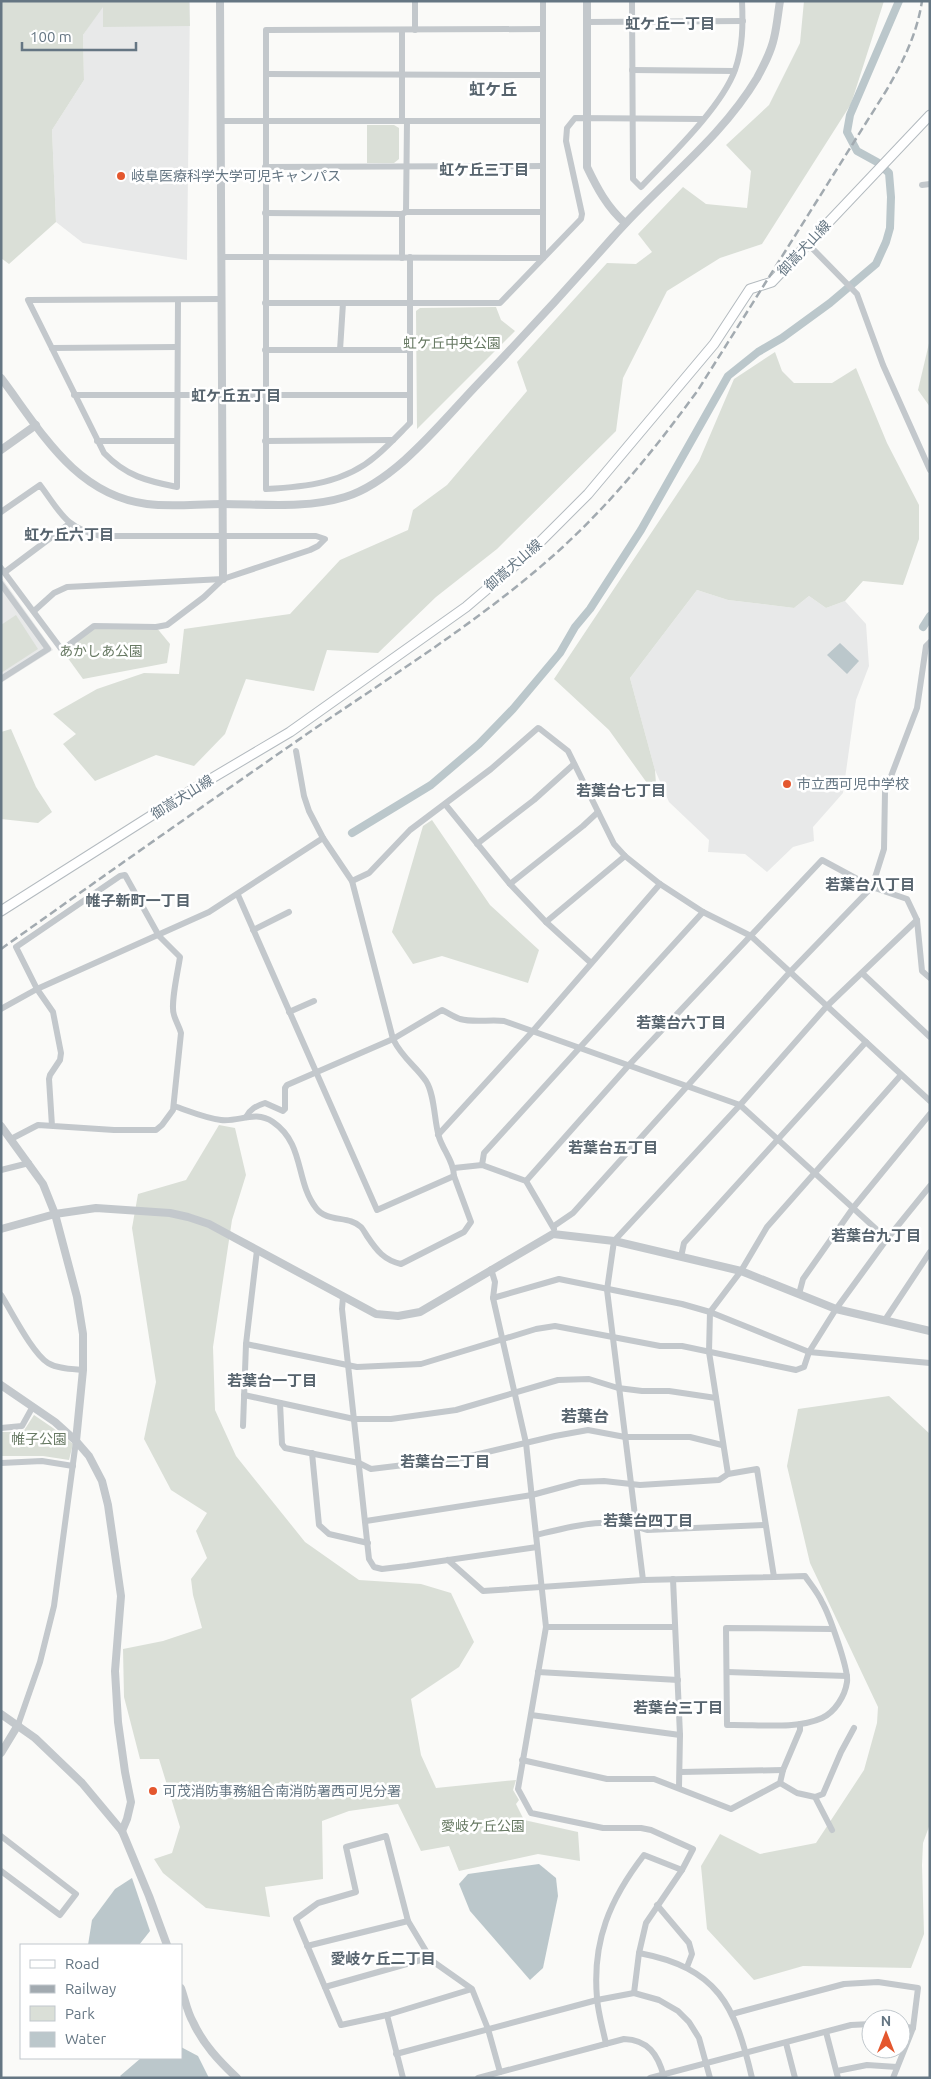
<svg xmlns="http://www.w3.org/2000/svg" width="931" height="2079" font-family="Ubuntu,'Noto Sans JP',sans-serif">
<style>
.built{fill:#e8e9e9}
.green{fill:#dadfd7}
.water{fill:#bbc7cb}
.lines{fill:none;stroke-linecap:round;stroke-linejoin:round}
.canal{stroke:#bbc7cb;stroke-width:8}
.secondary-casing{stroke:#b3babf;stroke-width:11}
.minor{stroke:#c3c8cc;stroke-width:6}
.tertiary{stroke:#c3c8cc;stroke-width:8}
.secondary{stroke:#fff;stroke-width:9}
.rail{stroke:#a2aab0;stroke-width:2.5;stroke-dasharray:8 4;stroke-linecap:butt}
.poi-dot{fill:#e4572e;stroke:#fff;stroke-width:2}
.labels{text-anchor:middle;stroke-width:5;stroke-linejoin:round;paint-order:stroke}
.poi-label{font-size:14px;fill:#657683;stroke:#fff;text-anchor:start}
.street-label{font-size:14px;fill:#657683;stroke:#fff}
.park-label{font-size:14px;fill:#687a64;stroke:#fff}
.neighbourhood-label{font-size:15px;font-weight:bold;fill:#57646e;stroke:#fff}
.quarter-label{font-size:16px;font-weight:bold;fill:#57646e;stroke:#fff}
</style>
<rect width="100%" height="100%" fill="#fafaf8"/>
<g class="built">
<path d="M103 1H190L187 260 83 243 56 222 52 130 84 80 83 35 102 7Z"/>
<path d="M1 577 53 650 1 683Z"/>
<path d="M697 590 728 600 794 608 809 596 826 608 845 601 866 624 869 666 856 700 843 793 813 827 814 841 793 847 767 872 745 854 708 852 709 840 669 802 655 770 630 678Z"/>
</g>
<g class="green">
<path d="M1 1H103V7L83 35 84 80 52 130 56 222 9 264 1 258Z"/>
<path d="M103 1H189L190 26 103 27Z"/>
<path d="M804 1H884L851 104 762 244 720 258 667 291 623 378 616 431 497 549 436 597 378 653 327 650 314 691 246 679 225 734 194 766 156 755 95 781 63 744 76 734 53 714 97 689 144 673 179 674 184 629 290 614 340 560 408 530 413 510 447 485 527 391 517 362 607 263 636 264 652 252 638 234 683 187 706 204 747 208 751 171 726 145 769 105 800 43Z"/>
<path d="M367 125H394L399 128V159L394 163H367Z"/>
<path d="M496 307 501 320 515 331 417 429 416 311 420 308Z"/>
<path d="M930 339V407L918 390Z"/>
<path d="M775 352 782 371 794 383H832L856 368 887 443 919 505V539L903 585 863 581 845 601 826 608 809 596 794 608 728 600 697 590 630 678 655 770 657 797 609 730 554 679 699 461 734 379Z"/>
<path d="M16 615 38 649 1 673V625Z"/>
<path d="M94 626 156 627 170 644 167 663 83 679 62 650Z"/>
<path d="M11 729 36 787 52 812 38 823 1 819V732Z"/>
<path d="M432 820 490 905 539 950 528 983 442 956 413 964 392 932 423 826Z"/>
<path d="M219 1125 235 1128 246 1175 232 1220 213 1347 215 1410 236 1456 305 1542 359 1580 421 1584 451 1593 474 1642 459 1667 411 1699 421 1755 436 1788 516 1780 513 1790 519 1800 516 1804 524 1820 578 1832 580 1861 538 1854 459 1871 449 1846 421 1851 398 1804 349 1811 322 1821 323 1879 265 1887 270 1917 206 1908 163 1873 154 1859 172 1853 180 1827 159 1759H140L124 1697 123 1649 163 1641 202 1628 193 1595 191 1579 207 1558 196 1531 207 1513 171 1490 144 1439 156 1382 132 1228 138 1194 186 1180Z"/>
<path d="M889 1396 930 1434V1824L923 1843 922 1865 924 1934 911 1968 803 1966 754 1980 707 1929 701 1866 720 1834 760 1854 816 1843 864 1770 877 1723 878 1707 810 1563 787 1466 798 1409Z"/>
<path d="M34 1415 53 1428 73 1444 69 1460 43 1456H1V1432H23Z"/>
</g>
<g class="water">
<path d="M840 643 859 661 847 674 827 655Z"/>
<path d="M539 1864 556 1878 558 1896 543 1968 530 1980 470 1911 459 1884 468 1874Z"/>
<path d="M132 1878 150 1931 139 1945H88L92 1920 115 1889Z"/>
<path d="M181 2047 198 2056 209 2078H122L120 2076 141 2058H181Z"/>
</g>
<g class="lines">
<g class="canal">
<path d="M923 627 930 616"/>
<path d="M352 833 431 785 479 744 513 709 560 653 575 627 590 609 641 530 728 376 758 352 782 338 830 303 876 264 886 242 890 228 891 197 889 173 877 162 857 151 847 132 850 115 899 1"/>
</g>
<g class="secondary-casing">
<path id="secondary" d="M1 911 187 793 290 732 466 607 527 555 588 494 714 344 750 289 772 282 930 115"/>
</g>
<g class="minor">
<path d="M415 1V30"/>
<path d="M543 1V258"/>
<path d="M632 1 633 179 641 187C670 156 721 108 735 70 743 47 743 25 742 1"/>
<path d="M587 22 743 21"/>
<path d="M402 30V121H407L406 212 402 214V258"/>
<path d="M632 70 734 71"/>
<path d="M266 74 542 75"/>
<path d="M221 121H402"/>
<path d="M407 121H542"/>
<path d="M265 167 543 166"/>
<path d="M922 185 930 184"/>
<path d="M406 212H543"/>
<path d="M265 213 402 214"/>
<path d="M808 244 857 294 883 365 930 470"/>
<path d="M222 257 543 258"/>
<path d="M410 257V423C399 434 388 446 376 456 345 483 305 487 266 489V30L543 29"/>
<path d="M178 300 177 487C147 481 126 476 104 453L28 300 222 299"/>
<path d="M265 303H500L581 219 582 214 566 141 567 128 575 118 702 119"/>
<path d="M52 348 177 347"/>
<path d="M265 350H409"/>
<path d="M340 350 343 303"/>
<path d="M74 395H409"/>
<path d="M97 441H177"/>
<path d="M265 441 393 440"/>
<path d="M1 512 40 485C61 513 65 528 101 536H316L325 539 318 546 310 550 223 579 67 587 54 593 34 611"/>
<path d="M1 568 62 650 94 626 156 627 167 625 204 597 223 579"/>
<path d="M5 572 69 524"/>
<path d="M1 584 48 649 1 679"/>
<path d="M445 804 510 884 546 922 591 963"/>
<path d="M477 844 534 800 574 764"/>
<path d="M352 881 369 873 410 830 491 769 538 728 540 729 568 751 614 844 625 856 660 884 703 912 751 936 930 1101"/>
<path d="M510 884 583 826 598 812"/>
<path d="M238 895 377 1210 454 1176"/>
<path d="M546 922 625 856"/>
<path d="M253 930 289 912"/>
<path d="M862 973 930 1037"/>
<path d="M1 1009 37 989 209 912 323 838"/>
<path d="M289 1012 314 1001"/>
<path d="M174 1106C189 1111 205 1118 221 1120 240 1122 255 1110 273 1122 305 1144 295 1181 316 1208 327 1223 349 1215 361 1227 363 1229 365 1233 367 1236 377 1251 384 1260 401 1264L464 1232 471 1222 454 1176C454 1162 443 1150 439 1137 434 1121 435 1095 426 1081 415 1065 403 1059 393 1039L352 881 323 838 309 811 304 796 296 751"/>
<path d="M246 1117C250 1109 256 1106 265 1103L283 1111 285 1109V1088L287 1085 393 1039 442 1010C448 1013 454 1017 460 1019 475 1023 490 1019 504 1021L740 1105 887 1239"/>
<path d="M438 1135 532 1032 660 884"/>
<path d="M11 1139 38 1125 114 1130H156L162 1125 173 1110 181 1033C179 1026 176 1022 174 1015 170 1005 178 971 180 957L159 936 125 875 120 876 16 947 37 989 53 1012 61 1053 60 1060 50 1075 49 1079 52 1126"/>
<path d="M482 1165 484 1153 703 912"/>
<path d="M454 1168 482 1165 526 1181 554 1229"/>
<path d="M1 1170 29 1163"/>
<path d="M526 1181 629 1065 822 860 872 887 907 899 917 920 922 971 930 978"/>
<path d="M554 1226 573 1213 790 972 872 887 884 849 885 792 917 708 926 646 930 642"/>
<path d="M681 1257 684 1243 866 1042"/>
<path d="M491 1269 495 1282 493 1298 526 1443 546 1627 518 1789 531 1813 603 1828H641L651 1830 693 1849 682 1870 646 1923 639 1953 634 1993"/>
<path d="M799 1294 803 1279 853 1208 930 1114"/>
<path d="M1 1295C12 1312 32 1353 48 1363 58 1369 72 1369 83 1370"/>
<path d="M343 1297 342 1309 369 1559 374 1567 382 1569 407 1566 537 1547"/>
<path d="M493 1298 559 1279 682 1304 710 1312 809 1352 930 1363"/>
<path d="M885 1320 930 1252"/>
<path d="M246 1344 357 1367 421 1364 536 1329 555 1326 660 1346H682L796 1370 804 1367 809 1352 836 1309 887 1239 930 1186"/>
<path d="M244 1395 354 1419H391L456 1410 558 1380 589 1379 618 1388 642 1391H669L716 1398"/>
<path d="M280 1403 282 1444 285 1448 359 1463 371 1469 462 1458 555 1436 588 1430 625 1437H690L722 1445"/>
<path d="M243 1426 246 1344 257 1250"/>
<path d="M1 1428 22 1426 32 1408"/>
<path d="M312 1453 319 1525 329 1534 368 1543"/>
<path d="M1 1463 42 1461 73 1466"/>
<path d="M728 1474 709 1352 710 1312 741 1271 767 1227 901 1075"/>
<path d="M366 1521 532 1495 580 1482 604 1481 640 1485 719 1480 728 1474 757 1469 774 1577 643 1580 483 1591 448 1560"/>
<path d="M536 1535C577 1525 606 1516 647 1530L765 1525"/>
<path d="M774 1577 805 1576C811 1585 818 1593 822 1602 829 1614 849 1670 847 1682 845 1696 835 1712 822 1718 796 1730 755 1724 727 1725L726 1628 832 1629"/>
<path d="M673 1579 680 1735 679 1787"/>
<path d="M643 1580 607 1290 614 1241 740 1105 827 1006 917 920"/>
<path d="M546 1627H675"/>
<path d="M538 1672 678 1680"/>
<path d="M727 1672 847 1676"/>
<path d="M531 1715 680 1735"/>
<path d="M18 1725 40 1662 54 1606 76 1441"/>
<path d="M522 1760 607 1779H654L731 1809 780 1783 783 1770 800 1730V1724"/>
<path d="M681 1772 783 1770"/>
<path d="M780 1783 797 1793 815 1797 832 1830"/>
<path d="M815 1797 823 1794 841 1752 854 1728"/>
<path d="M1 1836 76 1894 60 1915 1 1871"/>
<path d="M657 1905 689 1943 692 1954 687 1967"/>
<path d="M307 1946 408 1921"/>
<path d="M639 1953C718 1968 735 2005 752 2078"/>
<path d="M325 1987 428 1958"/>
<path d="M472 1989 387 2015 341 2025 296 1919 318 1903 356 1892 346 1847 386 1836 408 1921 426 1951 428 1958 472 1989 488 2029 500 2072"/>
<path d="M732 2014 844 1984 878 1982 918 1988 913 2028 893 2078"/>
<path d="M387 2015 403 2078"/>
<path d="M901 2026 913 2028"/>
<path d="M826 2032 838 2078"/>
<path d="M786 2043 795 2078"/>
<path d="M606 2044C603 2029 598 2013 597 1998 592 1941 610 1899 644 1855L682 1870"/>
<path d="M396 2054 597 2000 634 1993 659 2000 678 2011 689 2022 699 2038 710 2078"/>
<path d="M837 2071 867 2065 897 2067"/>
<path d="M478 2078 624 2039C648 2040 658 2054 664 2077"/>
<path d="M650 2078 851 2025 871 2024"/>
</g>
<g class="tertiary">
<path d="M220 1 223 579"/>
<path d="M587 1V167C597 188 607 207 625 223"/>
<path d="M1 378C41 431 75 495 147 504 171 507 197 504 222 504 262 504 306 509 345 497 394 482 440 424 475 387 522 338 568 288 613 237 660 183 720 140 757 78 764 65 771 52 774 38 777 26 778 13 780 1"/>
<path d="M1 450 36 425"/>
<path d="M1 1126 43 1184 55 1214 77 1297 83 1334V1370L76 1441"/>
<path d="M1 1229 55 1214 96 1208 170 1213 188 1217 209 1224 233 1237 376 1314 398 1316 420 1312 553 1234 614 1241 741 1271 836 1309 930 1331"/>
<path d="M1 1385 55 1422 76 1441 89 1456 102 1481 108 1505 121 1596 115 1671 118 1722 125 1772 131 1802 127 1819 122 1831"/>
<path d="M1 1714 35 1738 82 1783 122 1831 149 1896 167 1945"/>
<path d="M1 1753 18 1725"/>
<path d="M181 1988C185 1999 187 2012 193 2022 203 2044 219 2061 237 2078"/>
</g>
<use href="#secondary" class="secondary"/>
<path class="rail" d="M1 949C102 877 203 806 304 736 385 680 471 627 546 562 604 512 653 452 698 390L886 91C903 62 917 34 922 1"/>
</g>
<g class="poi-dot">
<circle cx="121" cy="176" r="5"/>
<circle cx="787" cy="784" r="5"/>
<circle cx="153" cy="1791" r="5"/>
</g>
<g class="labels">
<g class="poi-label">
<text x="131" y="181">岐阜医療科学大学可児キャンパス</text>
<text x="797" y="789">市立西可児中学校</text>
<text x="163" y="1796">可茂消防事務組合南消防署西可児分署</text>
</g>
<g class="street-label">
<text transform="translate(804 248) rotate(-47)" y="5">御嵩犬山線</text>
<text transform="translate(513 565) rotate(-41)" y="5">御嵩犬山線</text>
<text transform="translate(182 797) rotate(-32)" y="5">御嵩犬山線</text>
</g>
<g class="park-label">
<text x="452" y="348">虹ケ丘中央公園</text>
<text x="101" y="656">あかしあ公園</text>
<text x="39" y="1444">帷子公園</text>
<text x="483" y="1831">愛岐ケ丘公園</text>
</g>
<g class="neighbourhood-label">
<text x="670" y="29">虹ケ丘一丁目</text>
<text x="484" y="175">虹ケ丘三丁目</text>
<text x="236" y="401">虹ケ丘五丁目</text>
<text x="69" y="540">虹ケ丘六丁目</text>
<text x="621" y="796">若葉台七丁目</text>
<text x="870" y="890">若葉台八丁目</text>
<text x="138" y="906">帷子新町一丁目</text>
<text x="681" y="1028">若葉台六丁目</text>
<text x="613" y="1153">若葉台五丁目</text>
<text x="876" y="1241">若葉台九丁目</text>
<text x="272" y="1386">若葉台一丁目</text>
<text x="445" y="1467">若葉台二丁目</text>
<text x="648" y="1526">若葉台四丁目</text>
<text x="678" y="1713">若葉台三丁目</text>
<text x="383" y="1964">愛岐ケ丘二丁目</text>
</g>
<g class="quarter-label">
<text x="493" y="95">虹ケ丘</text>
<text x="585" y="1422">若葉台</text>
</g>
</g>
<rect width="931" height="2079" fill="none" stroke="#657683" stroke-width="5"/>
<rect x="20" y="1944" width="162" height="115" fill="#ffffff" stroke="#c1c8cd"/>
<rect x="30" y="1960" width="25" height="8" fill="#ffffff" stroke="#c1c8cd"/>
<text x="65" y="1969" font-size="15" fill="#657683">Road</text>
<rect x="30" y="1985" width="25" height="8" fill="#a2aab0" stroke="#c1c8cd"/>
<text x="65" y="1994" font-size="15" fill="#657683">Railway</text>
<rect x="30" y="2006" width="25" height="15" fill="#dadfd7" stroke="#c1c8cd"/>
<text x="65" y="2019" font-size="15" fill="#657683">Park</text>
<rect x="30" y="2032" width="25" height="15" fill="#bbc7cb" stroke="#c1c8cd"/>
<text x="65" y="2044" font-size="15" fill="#657683">Water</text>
<g transform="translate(886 2034)"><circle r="24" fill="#ffffff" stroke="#c1c8cd"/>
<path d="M0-4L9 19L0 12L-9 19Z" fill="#e4572e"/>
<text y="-8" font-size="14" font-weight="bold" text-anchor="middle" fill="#657683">N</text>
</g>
<path d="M22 42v8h114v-8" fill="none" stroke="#657683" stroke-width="2.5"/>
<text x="30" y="42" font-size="15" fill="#657683" stroke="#ffffff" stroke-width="4" paint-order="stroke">100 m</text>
</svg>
